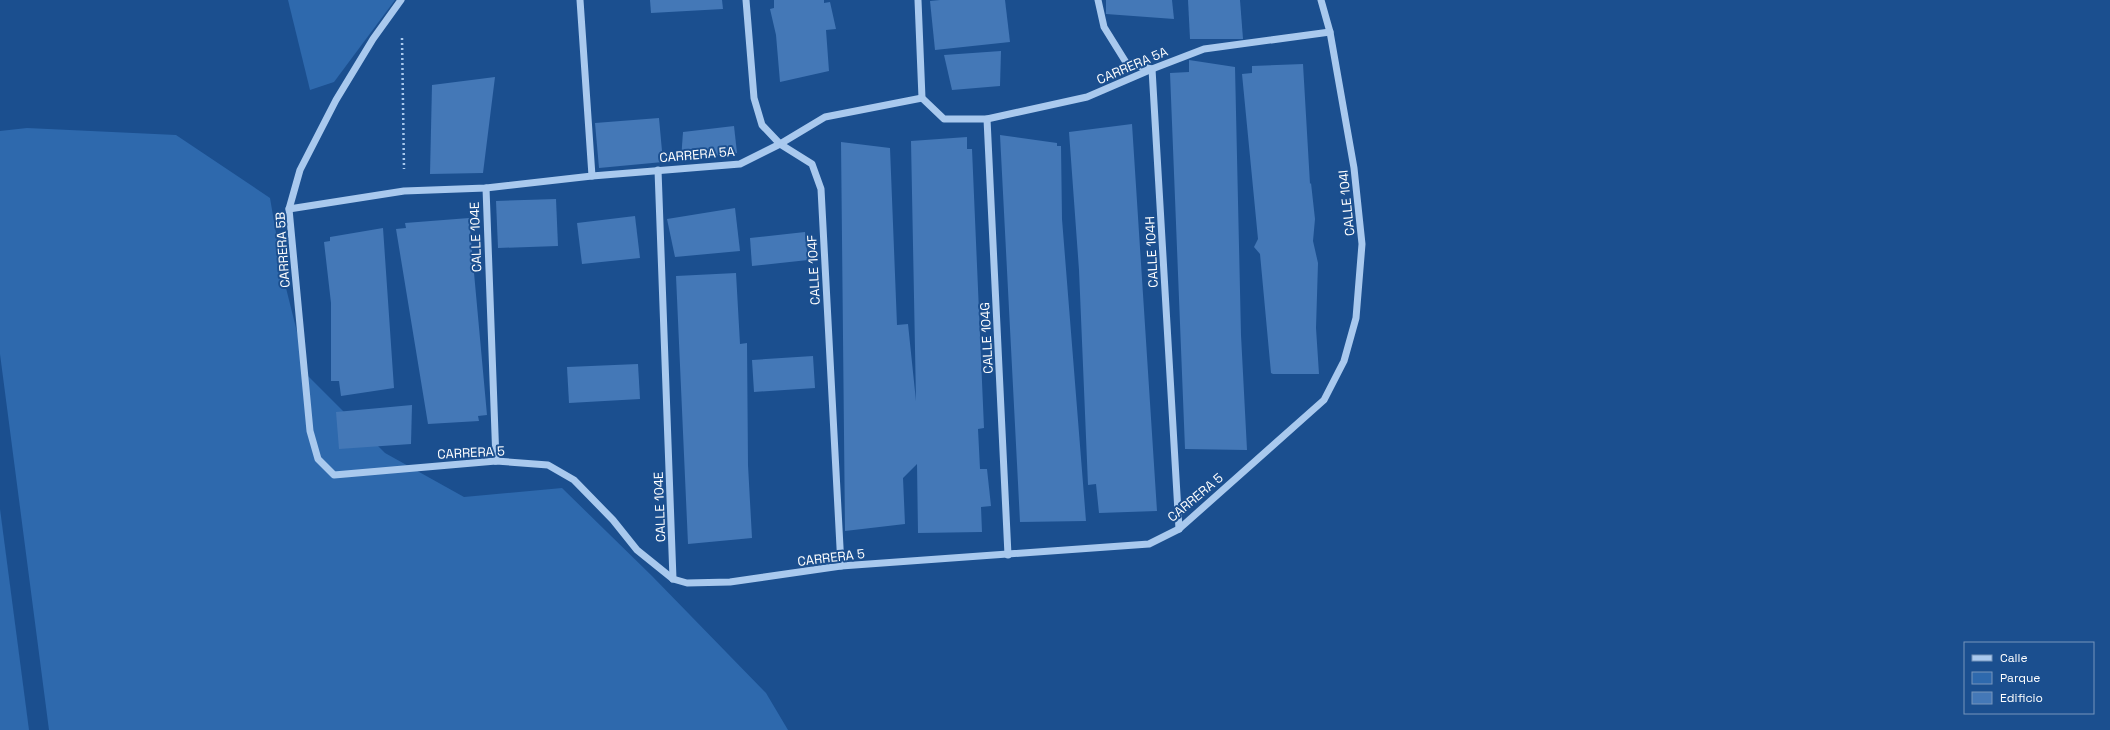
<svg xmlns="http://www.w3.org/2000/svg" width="2110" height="730" font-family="'Space Grotesk',sans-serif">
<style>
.green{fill:#2e69ad}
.building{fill:#4478b7}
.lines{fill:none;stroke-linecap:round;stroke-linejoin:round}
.path{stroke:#a9c9ee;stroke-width:2.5;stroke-dasharray:2 3;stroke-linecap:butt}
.minor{stroke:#a9c9ee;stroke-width:7}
.labels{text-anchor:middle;stroke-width:4;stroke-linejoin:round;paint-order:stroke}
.street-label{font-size:13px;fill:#fff;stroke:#1b4f8f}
</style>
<rect width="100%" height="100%" fill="#1b4f8f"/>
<g class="green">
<path d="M288 0H395L334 82 310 90Z"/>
<path d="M27 128 176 135 270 198 284 280 308 376 385 453 464 497 562 488 652 576 766 693 788 730H49L0 354V131Z"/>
<path d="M0 509 29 730H0Z"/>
</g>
<g class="building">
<path d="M650 0H722L723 9 651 13Z"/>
<path d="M774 0H824V3L830 2 836 29 826 30 829 71 780 82 776 35 770 9 774 8Z"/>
<path d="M940 0H1005L1010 42 935 50 930 1Z"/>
<path d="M1106 0H1172L1174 19 1106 14Z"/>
<path d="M1188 0H1240L1243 39H1190Z"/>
<path d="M1001 51 1000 86 952 90 944 55Z"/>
<path d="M1189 60 1235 67 1241 335 1247 450 1185 449 1170 73 1189 72Z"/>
<path d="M1303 64 1310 184 1311 183 1315 219 1313 241 1318 263 1316 328 1319 374H1273L1271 373 1260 254 1254 247 1258 239 1242 74 1252 73V66Z"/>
<path d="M495 77 483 173 430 174 432 85Z"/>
<path d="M659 118 663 162 599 168 595 123Z"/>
<path d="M1132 124 1157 511 1099 513 1096 484 1088 485 1079 270 1069 132Z"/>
<path d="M734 126 737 153 681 160 683 132Z"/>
<path d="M1000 135 1057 143V146H1061L1062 219 1086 521 1020 522Z"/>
<path d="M967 137V149H972L984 428 978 429 980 469H987L991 506 981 507 982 532 918 533 917 464 903 478 905 524 845 531 841 142 890 148 897 325 908 324 916 401 911 141Z"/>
<path d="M556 199 558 246 498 248 496 201Z"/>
<path d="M735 208 740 251 675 257 667 219Z"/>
<path d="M635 216 640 258 582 264 577 223Z"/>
<path d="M469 218 487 415 478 416 479 421 428 424 396 229 406 228 405 223Z"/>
<path d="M383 228 394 388 341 396 339 381H331V303L324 242 330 241V237Z"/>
<path d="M805 232 808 260 752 266 750 238Z"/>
<path d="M736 273 740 344 747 343 748 465 752 538 688 544 676 276Z"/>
<path d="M813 356 815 388 754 392 752 360Z"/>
<path d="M638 364 640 399 569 403 567 367Z"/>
<path d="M412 405 411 444 339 449 336 412Z"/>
</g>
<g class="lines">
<path class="path" d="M402 38 404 169"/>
<g class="minor">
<path d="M401 0 373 39 336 100 300 170 289 209 310 431 318 459 334 475 496 461 548 465 574 480 613 520 637 550 673 579 687 583 730 582 841 566 1149 544 1179 529 1324 400 1344 361 1356 318 1362 244 1354 168 1330 32 1321 0"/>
<path d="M580 0 592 176"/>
<path d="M746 0 754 98 762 125 780 144 812 164 821 189 841 566"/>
<path d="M918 0 922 98 944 119H987L1087 97 1152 69 1204 49 1330 32"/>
<path d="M1098 0 1104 27 1127 64 1152 69 1179 529"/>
<path d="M987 119 1008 555"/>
<path d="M658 170 673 579"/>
<path d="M486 188 496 461"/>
<path d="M289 209 404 191 486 188 592 176 740 164 780 144 825 117 922 98"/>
</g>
</g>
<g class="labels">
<g class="street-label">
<text transform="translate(1132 65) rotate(-23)" y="5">CARRERA 5A</text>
<text transform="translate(697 154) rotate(-5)" y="5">CARRERA 5A</text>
<text transform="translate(1346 203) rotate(-96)" y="5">CALLE 104I</text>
<text transform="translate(475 237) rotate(-92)" y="5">CALLE 104E</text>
<text transform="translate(282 250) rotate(-94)" y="5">CARRERA 5B</text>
<text transform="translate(1151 252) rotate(-93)" y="5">CALLE 104H</text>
<text transform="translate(813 270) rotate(-93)" y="5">CALLE 104F</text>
<text transform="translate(986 338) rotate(-93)" y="5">CALLE 104G</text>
<text transform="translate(471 452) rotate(-3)" y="5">CARRERA 5</text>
<text transform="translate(1195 497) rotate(-40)" y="5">CARRERA 5</text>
<text transform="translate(659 507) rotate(-92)" y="5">CALLE 104E</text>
<text transform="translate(831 557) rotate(-7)" y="5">CARRERA 5</text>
</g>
</g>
<rect x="1964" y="642" width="130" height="72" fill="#1b4f8f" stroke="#7695bc"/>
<rect x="1972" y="655" width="20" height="6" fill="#a9c9ee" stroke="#7695bc"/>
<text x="2000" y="662" font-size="12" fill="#ffffff">Calle</text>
<rect x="1972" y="672" width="20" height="12" fill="#2e69ad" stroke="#7695bc"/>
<text x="2000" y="682" font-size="12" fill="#ffffff">Parque</text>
<rect x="1972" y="692" width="20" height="12" fill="#4478b7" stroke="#7695bc"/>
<text x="2000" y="702" font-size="12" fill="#ffffff">Edificio</text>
</svg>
